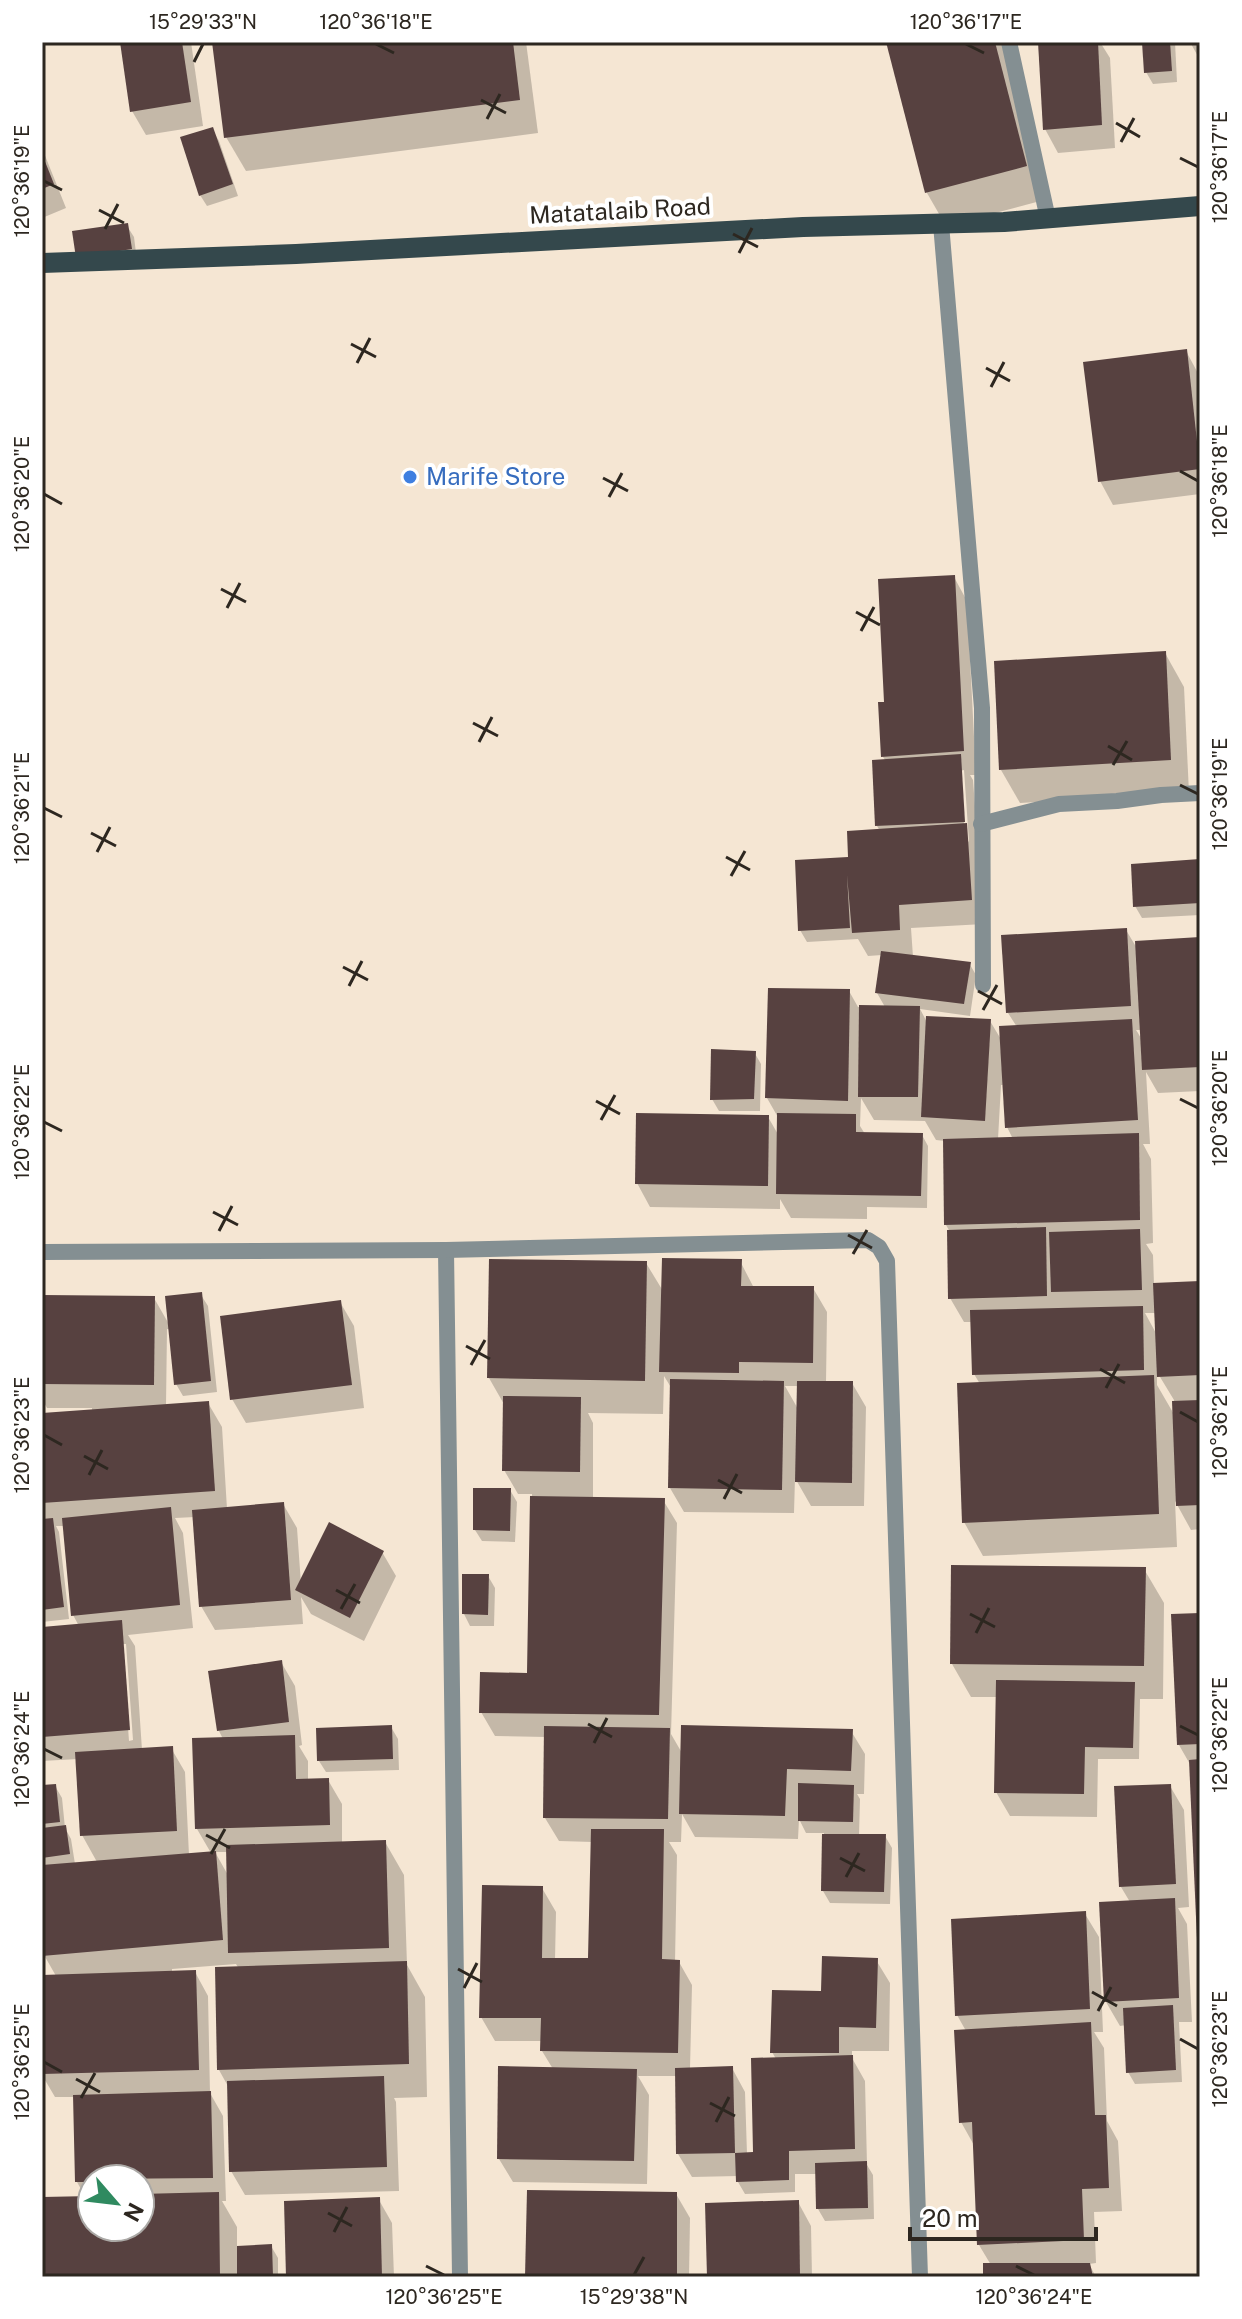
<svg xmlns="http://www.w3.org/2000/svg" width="1242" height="2319" font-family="'Public Sans',sans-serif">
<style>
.shadow{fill:#0003;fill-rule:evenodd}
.building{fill:#574140}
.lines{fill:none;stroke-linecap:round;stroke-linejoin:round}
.street{stroke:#848f92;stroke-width:16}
.primary{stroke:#34484c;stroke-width:20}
.ticks{fill:none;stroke:#2d2720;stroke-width:3}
.shop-dot{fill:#3f7fe0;stroke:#fff;stroke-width:3}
.labels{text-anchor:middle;stroke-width:8;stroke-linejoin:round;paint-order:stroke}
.street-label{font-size:24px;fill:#2d2720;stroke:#fff}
.shop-label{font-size:24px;fill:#366cbe;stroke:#fff;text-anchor:start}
.neatline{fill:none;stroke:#2d2720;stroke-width:3}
.ticks-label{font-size:20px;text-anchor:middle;fill:#2d2720}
</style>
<rect width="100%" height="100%" fill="#f5e6d3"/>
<g class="shadow">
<path d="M122 42H191L203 126 146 135 132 111Z"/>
<path d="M214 42H526L538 133 246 171 226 137Z"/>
<path d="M888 42H1004L1044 200 946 226 927 193Z"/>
<path d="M1040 42H1100L1110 58 1115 148 1058 153 1045 129Z"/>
<path d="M1144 42H1175L1177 82 1153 84 1146 72Z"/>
<path d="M1190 42H1200V60Z"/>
<path d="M212 129 219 141 238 196 207 206 200 195Z"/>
<path d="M42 148 66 208 42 218Z"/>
<path d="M127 226 134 237 137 261 85 269Z"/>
<path d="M1186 351 1200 377V494L1113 505 1100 481Z"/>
<path d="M954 577 967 601 976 775H970L973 780 984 924 911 928 913 957 969 963 976 975 970 1016 920 1009 928 1024 990 1021 1002 1041 1017 1027 1008 1013 1126 930 1138 950 1200 939V1091L1158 1093 1146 1072 1150 1144H1143L1151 1159 1153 1243 1146 1244 1153 1255 1154 1285 1200 1283V1529L1191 1530 1175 1501 1177 1547 983 1556 964 1522 980 1384 974 1374 973 1322H964L950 1298V1232L946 1225 945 1141 936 1140 925 1121 874 1120 861 1098 860 1126 865 1134 922 1135 928 1146 927 1208 867 1207V1219L791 1218 780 1199V1209L650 1207 637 1183 768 1117 779 1136V1119L767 1098 849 991 858 1007H885L877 993 882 955 868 956 858 939 807 942 800 930 846 859 880 831 877 826 886 761 883 757 886 704ZM964 770 969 842 965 838 960 771ZM1136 1030H1142L1143 1042 1138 1033ZM1001 1085H1004L1007 1127 1013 1139H998ZM1145 1313H1157V1335ZM1157 1372 1174 1400 1175 1416 1157 1385Z"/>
<path d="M1165 653 1184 687 1189 793 1020 803 1001 770Z"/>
<path d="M1200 861V915L1142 918 1135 906Z"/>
<path d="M754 1052 761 1064 760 1111H719L712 1099Z"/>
<path d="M740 1261 754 1288H813L827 1312 826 1383H852L866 1407 864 1506H811L795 1478 794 1513 684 1512 670 1488 672 1389 664 1376 663 1414 588 1413 593 1423V1499L663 1500 677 1523 671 1734 682 1753 851 1731 865 1754 864 1794H857L860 1799 859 1836H885L892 1848 890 1904 830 1903 823 1891 824 1833H806L799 1819 798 1839 695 1837 682 1814 681 1842H669L677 1855 675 1962H679L692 1985 690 2069 732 2068 745 2092 747 2154H755L776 2059 772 2052 823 1993 876 1960 890 1983 889 2051H852V2058L865 2081 867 2165 873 2175 874 2219 825 2221 818 2209 817 2174H795V2192L745 2194 738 2182V2176L692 2177 678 2154 677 2076H638L649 2095 647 2184 513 2182 499 2159 553 2069 542 2051V2041H495L481 2017 542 1888 556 1912 555 1960H590L593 1842 559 1841 545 1818 546 1737 495 1736 481 1712 529 1675 532 1494H518L504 1470 505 1406 489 1378 646 1263 663 1291ZM785 1386H799L798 1409Z"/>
<path d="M201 1295 208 1306 217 1392 183 1396 176 1384 170 1329H167L166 1406 208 1403 222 1427 227 1509 283 1504 297 1528 301 1584 382 1552 396 1576 364 1641 311 1614 301 1597 303 1624 215 1630 201 1606 195 1517 175 1518 183 1533 193 1628 128 1635 135 1646 142 1750 171 1748 185 1772 189 1855 211 1853 197 1829 223 1739 219 1731 281 1662 295 1686 302 1745 299 1746 308 1761V1781L328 1780 342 1804V1843L385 1842 404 1875 407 1965 425 1997 427 2097 394 2098 396 2102 399 2191 245 2195 231 2171 229 2088 219 2070 239 1969 236 1964 172 1969V1973L195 1972 208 1996 210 2093 223 2116 226 2201H222L237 2227V2248L271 2246 278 2258V2277H42V2199L86 2198 77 2182 75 2097H55L42 2075V1977L56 1976 44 1955 42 1787 55 1786 62 1798 65 1828 71 1839 75 1864 97 1862 82 1835 78 1759 42 1761V1629L79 1626 73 1615 65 1526H56L59 1532 69 1619 42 1622V1415L92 1411V1408H47L42 1399V1297L154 1298 170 1326ZM122 1644H126L133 1740 129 1741ZM215 1852H228L229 1877ZM92 2179H140V2227H92Z"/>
<path d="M340 1302 354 1326 364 1408 246 1423 232 1399Z"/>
<path d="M510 1490 517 1502 515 1542 482 1541 475 1530Z"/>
<path d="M1144 1569 1164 1603 1163 1699H1140L1139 1759H1098L1097 1817 1010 1816 996 1792 998 1697H971L952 1664Z"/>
<path d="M488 1576 495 1588 494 1626H470L464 1614Z"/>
<path d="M1200 1615V1942L1191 1766 1179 1745Z"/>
<path d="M391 1727 398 1739 399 1770 326 1772 319 1761Z"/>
<path d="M1170 1786 1184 1810 1189 1907 1178 1908 1187 1924 1192 2022H1179L1182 2082 1135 2084 1128 2072 1126 2025 1120 2026 1106 2002 1130 1902 1121 1887Z"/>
<path d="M1085 1914 1099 1937 1103 2032H1094L1104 2048 1107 2121 1118 2141 1122 2211 1094 2212 1096 2263 1089 2264 1096 2277H985L991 2265 979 2245 975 2147 961 2122 966 2031 957 2015Z"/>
<path d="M676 2194 690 2218 689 2277H527Z"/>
<path d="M379 2200 392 2223 394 2277H288Z"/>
<path d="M798 2202 811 2226 812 2277H709L707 2205Z"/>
</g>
<g class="building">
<path d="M120 42H182L191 102 130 112Z"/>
<path d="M212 42H513L520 100 224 138Z"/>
<path d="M886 42H995L1027 166 925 193Z"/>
<path d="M1038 42H1098L1102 125 1043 130Z"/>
<path d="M1142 42H1170L1172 71 1144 73Z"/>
<path d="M213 127 233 184 199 196 180 137Z"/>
<path d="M42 154 54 184 42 189Z"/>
<path d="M128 223 132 249 76 258 72 231Z"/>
<path d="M1187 349 1200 469 1098 482 1083 362Z"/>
<path d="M955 575 964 751 881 757 878 702H884L878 579Z"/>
<path d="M1166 651 1171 760 999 770 994 661Z"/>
<path d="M961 754 965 822 875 826 872 760Z"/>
<path d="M967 823 972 900 899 905 900 930 852 933 847 875 850 928 798 931 795 860 848 857 847 831Z"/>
<path d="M1200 859V903L1133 907 1131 864Z"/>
<path d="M1127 928 1131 1006 1006 1013 1001 935Z"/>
<path d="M1200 937V1067L1142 1070 1135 941Z"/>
<path d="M881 951 971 962 964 1004 875 993Z"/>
<path d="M768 988 850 989 848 1101 765 1098Z"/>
<path d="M859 1005 920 1006 918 1097H858Z"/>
<path d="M926 1016 991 1019 985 1121 921 1117Z"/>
<path d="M1132 1019 1138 1120 1005 1128 999 1026Z"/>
<path d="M711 1049 756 1051 754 1099 710 1100Z"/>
<path d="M636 1113 769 1115 768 1186 635 1184Z"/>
<path d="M777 1113 856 1114V1132L923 1133 921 1196 776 1194Z"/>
<path d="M1139 1133 1140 1220 944 1225 943 1139Z"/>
<path d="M1046 1227 1047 1296 948 1299 947 1230Z"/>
<path d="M1140 1229 1142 1290 1051 1292 1049 1232Z"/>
<path d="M662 1258 742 1259 741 1286H814L813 1363 739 1362V1373L659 1372Z"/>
<path d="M489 1259 647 1261 645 1381 487 1378Z"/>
<path d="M1200 1281V1375L1157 1377 1153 1283Z"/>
<path d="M202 1292 211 1381 174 1385 165 1296Z"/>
<path d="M42 1295 155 1296 154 1385 42 1384Z"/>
<path d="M341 1300 352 1385 230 1400 220 1316Z"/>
<path d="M1143 1306 1144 1370 972 1375 970 1310Z"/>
<path d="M1154 1375 1159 1514 962 1523 957 1383Z"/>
<path d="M670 1379 784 1381 782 1490 668 1488Z"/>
<path d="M797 1381H853L852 1483 795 1482Z"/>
<path d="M503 1396 581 1397 580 1472 502 1471Z"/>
<path d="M1200 1400V1505L1176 1506 1172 1401Z"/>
<path d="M209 1401 215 1491 42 1503V1413Z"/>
<path d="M473 1488H511L510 1531 473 1530Z"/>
<path d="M530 1496 665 1498 659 1715 479 1713 480 1672 527 1673Z"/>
<path d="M284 1502 291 1600 199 1607 192 1510Z"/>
<path d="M171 1507 180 1605 71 1616 62 1518Z"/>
<path d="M53 1518 64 1607 42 1610V1519Z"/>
<path d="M329 1522 384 1551 350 1618 295 1590Z"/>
<path d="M951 1565 1146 1567 1144 1666 950 1664Z"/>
<path d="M462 1574H489L488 1615 462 1614Z"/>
<path d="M1200 1613V1744L1177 1745 1171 1614Z"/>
<path d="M122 1620 130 1730 42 1737V1627Z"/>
<path d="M282 1660 289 1722 217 1731 208 1671Z"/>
<path d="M996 1680 1135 1682 1133 1748 1085 1747 1084 1794 994 1793Z"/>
<path d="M392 1725 393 1759 317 1761 316 1728Z"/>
<path d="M681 1725 853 1729 851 1771 787 1769 785 1816 679 1814Z"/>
<path d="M544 1726 670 1728 668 1819 543 1818Z"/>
<path d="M295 1735 296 1779 329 1778 330 1825 195 1829 192 1738Z"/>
<path d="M173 1746 177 1831 80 1836 75 1752Z"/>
<path d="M1200 1759V1940H1197L1189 1760Z"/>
<path d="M798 1783 854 1785 853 1822 798 1821Z"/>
<path d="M56 1784 60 1822 42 1824V1785Z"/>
<path d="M1171 1784 1176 1884 1119 1887 1114 1786Z"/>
<path d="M66 1825 70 1854 42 1858V1828Z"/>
<path d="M591 1829H664L662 1959 680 1960 678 2053 540 2051 541 2018H479L482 1885 543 1886 542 1958H588Z"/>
<path d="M822 1834H886L884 1892 821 1891Z"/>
<path d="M386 1840 389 1948 228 1953 226 1845Z"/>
<path d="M216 1851 223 1940 42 1956V1865Z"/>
<path d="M1175 1898 1179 1998 1104 2002 1099 1902Z"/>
<path d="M1086 1911 1090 2009 955 2016 951 1919Z"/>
<path d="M822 1956 878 1958 876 2028 839 2027V2053H770L772 1990 821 1991Z"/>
<path d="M407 1961 409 2064 217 2070 215 1967Z"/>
<path d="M196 1970 199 2070 42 2074V1975Z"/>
<path d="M1173 2005 1176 2070 1126 2073 1123 2008Z"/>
<path d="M1091 2022 1095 2115H1106L1109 2188 1082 2189 1084 2240 977 2245 972 2122 959 2123 954 2030Z"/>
<path d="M853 2055 855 2149 789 2151V2180L736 2182 735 2153 753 2152 751 2058Z"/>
<path d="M498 2066 637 2069 634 2161 497 2159Z"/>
<path d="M733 2066 735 2153 676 2154 675 2068Z"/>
<path d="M384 2076 387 2167 229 2172 227 2081Z"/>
<path d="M211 2091 213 2178 92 2179V2182H75L73 2095Z"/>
<path d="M867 2161 868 2208 816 2209 815 2163Z"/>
<path d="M527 2190 677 2192V2277H525Z"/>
<path d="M219 2192 220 2277H42V2197L92 2196V2227H140V2194Z"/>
<path d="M380 2197 382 2277H286L284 2201Z"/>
<path d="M799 2200 800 2276 707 2277 705 2203Z"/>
<path d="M272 2244 273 2277H237V2246Z"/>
<path d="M983 2263H1090L1093 2277H983Z"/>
</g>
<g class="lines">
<g class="street">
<path d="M1009 42 1048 219"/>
<path d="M941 224 982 708 983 985"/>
<path d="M981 824 1059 804 1117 801 1161 795 1200 793"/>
<path d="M446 1250 460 2277"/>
<path d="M42 1252 446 1250 868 1240 879 1247 887 1261 920 2277"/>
</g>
<path class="primary" d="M42 263 296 254 803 227 1004 222 1200 206"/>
</g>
<path class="ticks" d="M376 44 394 53M966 44 984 53M194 62 203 44M481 100 506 113M487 119 500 94M1116 123 1140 137M1121 142 1134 118M1180 158 1198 167M44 181 62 190M99 210 124 223M105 229 118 204M733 234 758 247M739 253 752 228M351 344 376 357M357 363 370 338M986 368 1010 381M991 387 1004 362M1180 471 1198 481M603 478 628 491M44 494 62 504M609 497 622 473M221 589 246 602M227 608 240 583M856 612 880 625M861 631 874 607M473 723 498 736M479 742 492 717M1108 746 1132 760M1113 765 1127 741M1180 785 1198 794M44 808 62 817M91 833 116 846M97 852 110 827M726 857 750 870M731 876 745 851M343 967 368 980M349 986 362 961M978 991 1002 1004M983 1010 997 985M1180 1099 1198 1108M596 1101 620 1114M601 1120 615 1095M44 1122 62 1131M213 1212 238 1225M219 1231 232 1206M848 1235 872 1248M853 1254 867 1230M466 1346 490 1359M471 1365 485 1340M1100 1369 1125 1383M1106 1388 1119 1364M1180 1412 1198 1422M44 1435 62 1445M84 1456 108 1469M89 1475 102 1450M718 1480 742 1493M724 1499 737 1474M336 1590 360 1603M341 1609 355 1584M970 1614 995 1627M976 1633 989 1608M588 1724 612 1737M1180 1726 1198 1735M594 1743 607 1718M44 1749 62 1758M206 1835 230 1848M211 1854 225 1829M840 1858 865 1871M846 1877 859 1853M458 1969 482 1982M464 1988 477 1963M1092 1992 1117 2006M1098 2011 1111 1987M1180 2039 1198 2049M44 2062 62 2072M76 2079 100 2092M81 2098 95 2073M710 2103 735 2116M716 2122 729 2097M328 2213 352 2226M334 2232 347 2207M426 2266 444 2275M1016 2266 1034 2275M634 2275 644 2257"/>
<circle class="shop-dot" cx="410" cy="477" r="8"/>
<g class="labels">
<g class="street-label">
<text transform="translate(620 211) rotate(-3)" y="8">Matatalaib Road</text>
</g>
<g class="shop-label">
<text x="426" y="485">Marife Store</text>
</g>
</g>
<rect width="1242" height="2319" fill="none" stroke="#ffffff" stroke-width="88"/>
<g transform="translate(116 2203) rotate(118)"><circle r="38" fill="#ffffff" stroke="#aba9a6" stroke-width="2"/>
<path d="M0-6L14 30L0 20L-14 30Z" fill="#2f8a60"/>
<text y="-12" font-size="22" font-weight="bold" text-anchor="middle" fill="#2d2720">N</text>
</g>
<path d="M910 2227v12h186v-12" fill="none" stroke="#2d2720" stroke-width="4"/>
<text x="922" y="2227" font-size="24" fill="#2d2720" stroke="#ffffff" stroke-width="6" paint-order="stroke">20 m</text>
<rect x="44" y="44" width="1154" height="2231" class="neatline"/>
<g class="ticks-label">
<text x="203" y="29">15°29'33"N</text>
<text x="376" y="29">120°36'18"E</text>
<text x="966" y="29">120°36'17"E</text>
<text transform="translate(1220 167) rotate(-90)" y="7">120°36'17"E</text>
<text transform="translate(22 181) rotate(-90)" y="7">120°36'19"E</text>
<text transform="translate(1220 481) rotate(-90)" y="7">120°36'18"E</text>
<text transform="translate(22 494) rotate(-90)" y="7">120°36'20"E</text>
<text transform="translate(1220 794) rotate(-90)" y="7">120°36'19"E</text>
<text transform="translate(22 808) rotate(-90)" y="7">120°36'21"E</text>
<text transform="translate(1220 1108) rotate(-90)" y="7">120°36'20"E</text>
<text transform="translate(22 1122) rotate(-90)" y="7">120°36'22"E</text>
<text transform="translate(1220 1422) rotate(-90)" y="7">120°36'21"E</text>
<text transform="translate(22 1435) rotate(-90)" y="7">120°36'23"E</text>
<text transform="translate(1220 1735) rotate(-90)" y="7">120°36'22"E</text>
<text transform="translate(22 1749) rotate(-90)" y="7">120°36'24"E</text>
<text transform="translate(1220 2049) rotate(-90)" y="7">120°36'23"E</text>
<text transform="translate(22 2062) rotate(-90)" y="7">120°36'25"E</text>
<text x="444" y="2304">120°36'25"E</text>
<text x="634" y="2304">15°29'38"N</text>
<text x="1034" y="2304">120°36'24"E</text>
</g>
</svg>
